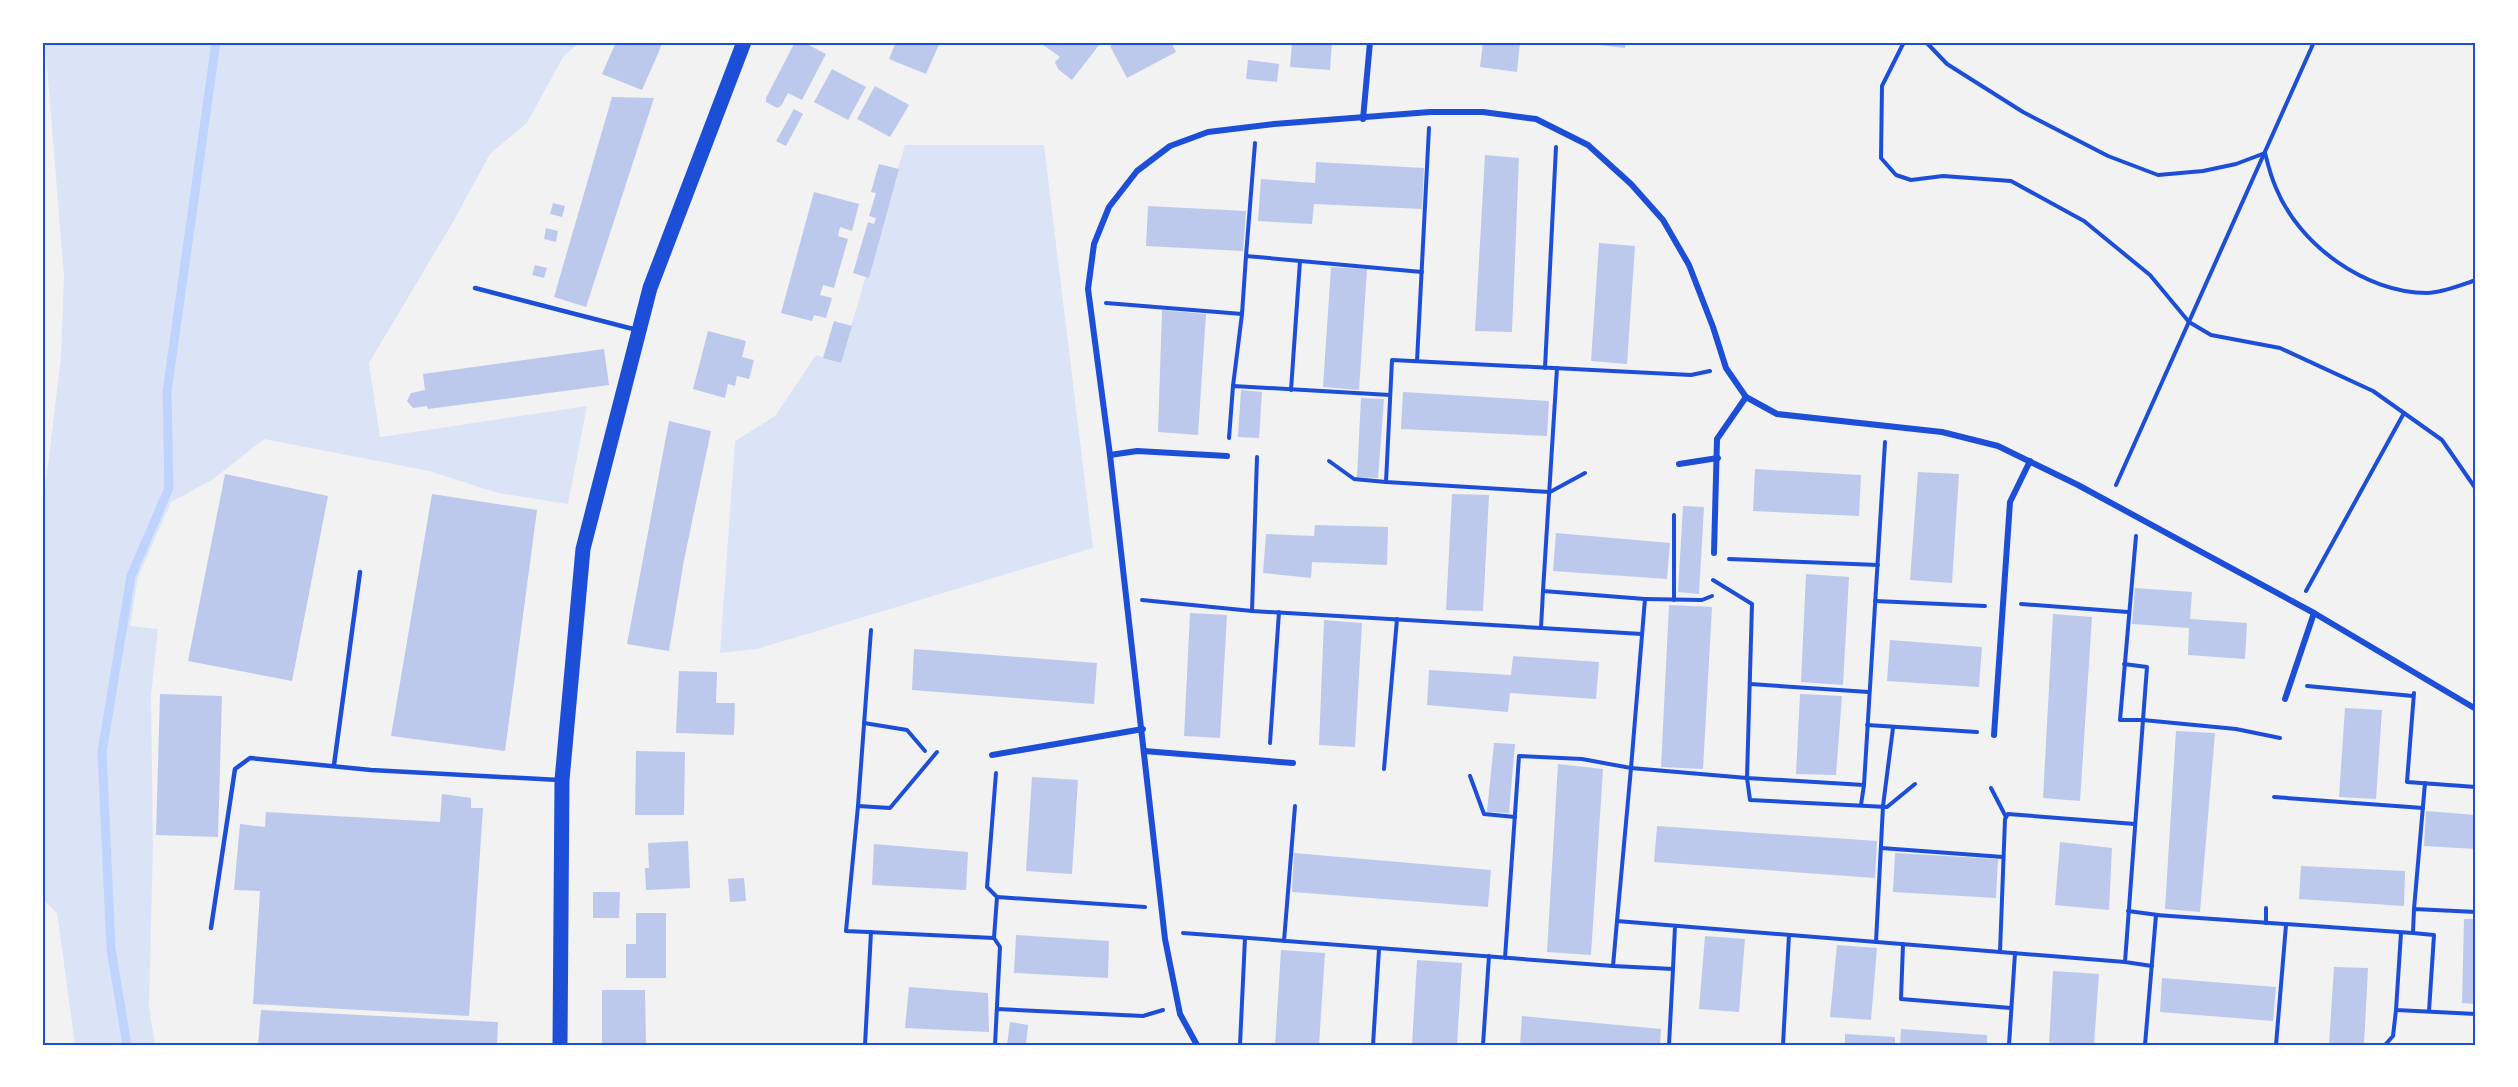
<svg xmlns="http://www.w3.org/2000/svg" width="2518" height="1087" font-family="Lato,sans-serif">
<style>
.green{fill:#dbe4f7}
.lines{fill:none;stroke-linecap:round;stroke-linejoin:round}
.stream{stroke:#bfd3fe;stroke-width:9}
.building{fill:#bdc9ec}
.path{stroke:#1d4ed8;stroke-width:4}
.service{stroke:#1d4ed8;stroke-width:4.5}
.minor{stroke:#1d4ed8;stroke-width:6}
.primary{stroke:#1d4ed8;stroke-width:15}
.neatline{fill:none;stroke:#1d4ed8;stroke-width:2}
</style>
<rect width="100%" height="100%" fill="#f2f2f2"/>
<g class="green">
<path d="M45 42H580L563 57 527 123 490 154 453 222 369 363 380 437 587 406 568 504 498 493 429 471 264 439 212 480 171 502 138 577 130 626 158 629 151 697 153 843 149 1006 155 1045H75L57 913 42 899V515L61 357 64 276Z"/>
<path d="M905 145H1044L1093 548 757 649 720 653 735 441 775 416 816 355 840 363Z"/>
</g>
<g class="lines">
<path class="stream" d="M127 1045 111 949 102 752 131 576 169 488 167 392 216 42"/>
</g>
<g class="building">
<path d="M616 42H663L642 90 602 74Z"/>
<path d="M795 42H803L826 54 802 100 788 93 781 106 777 108 766 102V98Z"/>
<path d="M896 42H940L926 74 889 59Z"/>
<path d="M1039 42H1096L1099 45 1072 80 1058 69 1055 62 1060 57Z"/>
<path d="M1119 42H1171L1176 52 1127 78 1110 46Z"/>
<path d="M1292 42H1332L1330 70 1290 67Z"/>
<path d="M1483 42H1520L1517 72 1480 67Z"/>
<path d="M1590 42H1626L1625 48 1590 44Z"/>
<path d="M1248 60 1279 64 1277 82 1246 79Z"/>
<path d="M832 69 866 87 848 120 814 102Z"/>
<path d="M875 86 909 105 890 137 857 119Z"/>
<path d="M612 97 654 98 586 307 554 297Z"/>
<path d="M794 109 803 114 786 146 776 141Z"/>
<path d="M1485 155 1519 158 1512 332 1475 331Z"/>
<path d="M1316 162 1424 168 1422 209 1314 204 1312 224 1258 221 1261 179 1315 183Z"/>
<path d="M879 164 899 169 869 278 853 273 868 222 874 224 876 218 869 216 876 193 871 192Z"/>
<path d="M814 192 859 204 852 231 840 227 838 236 848 239 834 288 823 285 820 295 832 298 826 318 814 315 812 321 781 313Z"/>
<path d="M553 203 565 206 562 217 550 214Z"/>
<path d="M1148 206 1246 211 1243 251 1146 246Z"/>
<path d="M546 228 558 231 556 242 544 239Z"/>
<path d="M1599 243 1635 246 1627 364 1591 361Z"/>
<path d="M535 265 547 268 544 278 532 275Z"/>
<path d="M1331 267 1367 269 1359 390 1323 387Z"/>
<path d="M1162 310 1206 314 1198 435 1158 432Z"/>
<path d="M834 321 852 326 841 363 823 358Z"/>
<path d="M708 331 746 341 742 357 754 360 749 379 737 376 735 386 728 384 725 398 693 389Z"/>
<path d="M604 349 609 385 428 409 427 406 413 408 407 401 411 393 425 390 423 374Z"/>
<path d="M1241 390 1262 392 1259 438 1238 437Z"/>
<path d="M1403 392 1549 401 1547 436 1401 429Z"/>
<path d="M1361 398 1384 399 1378 478 1357 477Z"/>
<path d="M669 421 711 431 684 560 669 651 627 644Z"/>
<path d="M1755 469 1861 475 1859 516 1753 511Z"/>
<path d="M1918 472 1959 474 1952 583 1910 580Z"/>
<path d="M225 474 328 496 292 681 188 661Z"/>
<path d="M432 494 537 510 505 751 391 736Z"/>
<path d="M1452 494 1489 495 1483 611 1446 610Z"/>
<path d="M1683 506 1704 507 1699 594 1678 592Z"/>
<path d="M1315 525 1388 527 1387 565 1312 562 1311 578 1263 573 1266 534 1314 536Z"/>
<path d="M1556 533 1670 543 1667 579 1553 571Z"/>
<path d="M1806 574 1849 577 1843 685 1801 682Z"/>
<path d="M2135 588 2192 592 2190 619 2247 623 2245 659 2188 655 2189 628 2132 624Z"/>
<path d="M1669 605 1712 607 1703 769 1661 767Z"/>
<path d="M1190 613 1227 615 1220 738 1184 736Z"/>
<path d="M2053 614 2092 617 2080 801 2043 798Z"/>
<path d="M1324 620 1362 623 1355 747 1319 745Z"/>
<path d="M1890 640 1982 647 1979 687 1887 681Z"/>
<path d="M914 649 1097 663 1094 704 912 690Z"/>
<path d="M1513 656 1599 662 1596 699 1510 693 1508 712 1427 705 1429 670 1511 675Z"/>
<path d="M679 671 717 672 716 703H735L734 735 676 733Z"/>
<path d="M160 694 222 696 218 837 156 835Z"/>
<path d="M1800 694 1842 696 1836 775 1796 774Z"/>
<path d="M2345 708 2382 710 2376 799 2339 797Z"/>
<path d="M2176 731 2215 733 2200 912 2165 909Z"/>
<path d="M1494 743 1515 744 1509 813 1487 812Z"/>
<path d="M636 751 685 752 684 815H635Z"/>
<path d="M1558 764 1603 769 1591 955 1547 952Z"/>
<path d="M1032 777 1078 780 1072 874 1026 871Z"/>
<path d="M442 794 471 798V808H483L469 1016 253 1004 260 891 234 890 240 824 265 827 266 812 440 822Z"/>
<path d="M2426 811 2476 815V849L2424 846Z"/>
<path d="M1657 826 1877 841 1875 878 1654 862Z"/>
<path d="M688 841 690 888 646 890 645 868H649L648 843Z"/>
<path d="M2060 842 2112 848 2109 910 2055 905Z"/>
<path d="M874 844 968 852 966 890 872 885Z"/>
<path d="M1294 853 1491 870 1488 907 1292 892Z"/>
<path d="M1895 853 1998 859 1996 898 1893 892Z"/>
<path d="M2301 866 2405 871 2404 906 2299 899Z"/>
<path d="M744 878 746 901 730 902 728 879Z"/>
<path d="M593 892H620L619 918H593Z"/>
<path d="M636 913H666V978H626V944H636Z"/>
<path d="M2464 919H2476V1004L2462 1003Z"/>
<path d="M1016 935 1109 941 1108 978 1014 973Z"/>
<path d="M1705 936 1745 939 1739 1012 1699 1009Z"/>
<path d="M1837 945 1877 948 1871 1020 1830 1017Z"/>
<path d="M1281 950 1325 953 1319 1045H1275Z"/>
<path d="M1417 960 1462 963 1457 1045H1412Z"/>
<path d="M2334 967 2368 968 2364 1045H2329Z"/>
<path d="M2053 971 2099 974 2094 1045H2049Z"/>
<path d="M2162 978 2276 987 2273 1021 2160 1012Z"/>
<path d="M909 987 988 993 989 1032 905 1028Z"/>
<path d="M602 990H645L646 1045H602Z"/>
<path d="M261 1010 498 1022 497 1045H258Z"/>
<path d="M1522 1016 1661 1029 1660 1045H1520Z"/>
<path d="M1010 1022 1028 1025 1026 1045H1007Z"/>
<path d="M1901 1029 1987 1035V1045H1900Z"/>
<path d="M1845 1034 1895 1037V1045H1845Z"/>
</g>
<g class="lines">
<g class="path">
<path d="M1904 42 1882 86 1881 158 1896 175 1911 180 1943 176 2011 181 2084 221 2150 275 2189 322 2211 335 2280 348 2373 391 2442 440 2476 489"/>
<path d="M1926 42 1947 64 2023 112 2108 156 2158 175 2203 171 2236 164 2265 153C2268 165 2271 177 2276 188 2299 245 2366 293 2427 293 2442 293 2461 285 2476 280"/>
<path d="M1246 256 1255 143"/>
<path d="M1106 303 1242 314 1246 256 1422 272"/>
<path d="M1417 361 1429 128"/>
<path d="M1545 368 1556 147"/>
<path d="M1233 386 1242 314"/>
<path d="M1291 390 1300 261"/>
<path d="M1229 438 1233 386 1390 395"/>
<path d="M1257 457 1252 611 1541 628 1543 591 1645 599 1631 768 1747 778 1864 785 1885 442"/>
<path d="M1329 461 1354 479 1386 482"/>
<path d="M1585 473 1550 492 1386 482 1392 360 1691 375 1710 371"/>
<path d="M2116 485 2314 42"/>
<path d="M2136 536 2120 720H2143L2125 962 2152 966"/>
<path d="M1729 559 1878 565"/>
<path d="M1713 580 1752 604 1747 778 1750 800 1887 807 1915 784"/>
<path d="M1543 591 1557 368"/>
<path d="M2306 591 2404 413"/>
<path d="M1645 599 1702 600 1712 596"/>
<path d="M1142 600 1252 611"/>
<path d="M1674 600V515"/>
<path d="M1875 601 1985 606"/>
<path d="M2021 604 2128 612"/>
<path d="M1541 628 1642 634"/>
<path d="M2124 664 2147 667 2143 720 2236 729 2280 738"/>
<path d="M1750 684 1869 692"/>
<path d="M2307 686 2413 696"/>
<path d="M2414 693 2407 782 2476 787"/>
<path d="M864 723 907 730 925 751"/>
<path d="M1867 725 1977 732"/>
<path d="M1270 743 1279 612"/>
<path d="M937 752 890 808 858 806 846 931 994 938 997 897 1145 907"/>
<path d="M1384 769 1397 619"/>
<path d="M996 773 987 887 997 897"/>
<path d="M1470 776 1484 814 1515 817"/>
<path d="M1991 788 2006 817"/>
<path d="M2274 797 2423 808"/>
<path d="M1861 805 1864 785"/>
<path d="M858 806 871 630"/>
<path d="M1881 848 2003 857"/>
<path d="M2266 908V923"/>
<path d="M2414 909 2425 783"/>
<path d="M2128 911 2158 915"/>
<path d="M1675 926 1673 969 1613 966 1617 921C1786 935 1955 949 2125 962"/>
<path d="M1183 933 1613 966"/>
<path d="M2401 933 2396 1010 2476 1014"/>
<path d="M2413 933 2434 935 2429 1011"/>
<path d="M994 938 1000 947 995 1045"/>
<path d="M1284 941 1295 806"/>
<path d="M1876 942 1883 806 1893 728"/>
<path d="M1903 944 1901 999 2011 1008"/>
<path d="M2000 952 2005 819 2008 814 2135 824"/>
<path d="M1505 958 1519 756 1582 759 1631 768 1617 921"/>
<path d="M997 1009 1143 1016 1163 1010"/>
<path d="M865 1045 871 932"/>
<path d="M1240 1045 1245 938"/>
<path d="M1373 1045 1379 949"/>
<path d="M1483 1045 1489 956"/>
<path d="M1669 1045 1673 969"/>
<path d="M1783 1045 1789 935"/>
<path d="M2009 1045 2015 953"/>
<path d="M2145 1045 2156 915 2413 933 2414 909 2476 912"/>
<path d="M2276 1045 2286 925"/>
<path d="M2385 1045 2393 1036 2396 1010"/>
</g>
<g class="service">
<path d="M475 288 637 330"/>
<path d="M334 765 360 572"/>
<path d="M211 928 235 769 250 758 371 770 559 780"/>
</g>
<g class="minor">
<path d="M1363 119 1370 42"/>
<path d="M1110 455 1137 451 1227 456"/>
<path d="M1679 464 1718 458"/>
<path d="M1714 553 1717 439 1746 397"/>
<path d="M2285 699 2314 613"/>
<path d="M1994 735 2010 502 2030 461"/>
<path d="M1144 751 1293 763"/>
<path d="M992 755 1143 729"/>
<path d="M1197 1045 1180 1014 1165 939 1110 455 1088 289 1094 244 1109 207 1137 171 1170 146 1208 132 1274 124 1430 112H1483L1536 119 1588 145 1631 184 1663 220 1689 265 1713 327 1726 368 1746 397 1777 414 1942 432 1998 446 2078 485 2314 613 2476 709"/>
</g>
<path class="primary" d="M560 1045 562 780 583 549 650 288 744 42"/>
</g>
<rect width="2518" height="1087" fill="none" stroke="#ffffff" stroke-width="87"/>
<rect x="44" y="44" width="2430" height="1000" class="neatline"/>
</svg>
